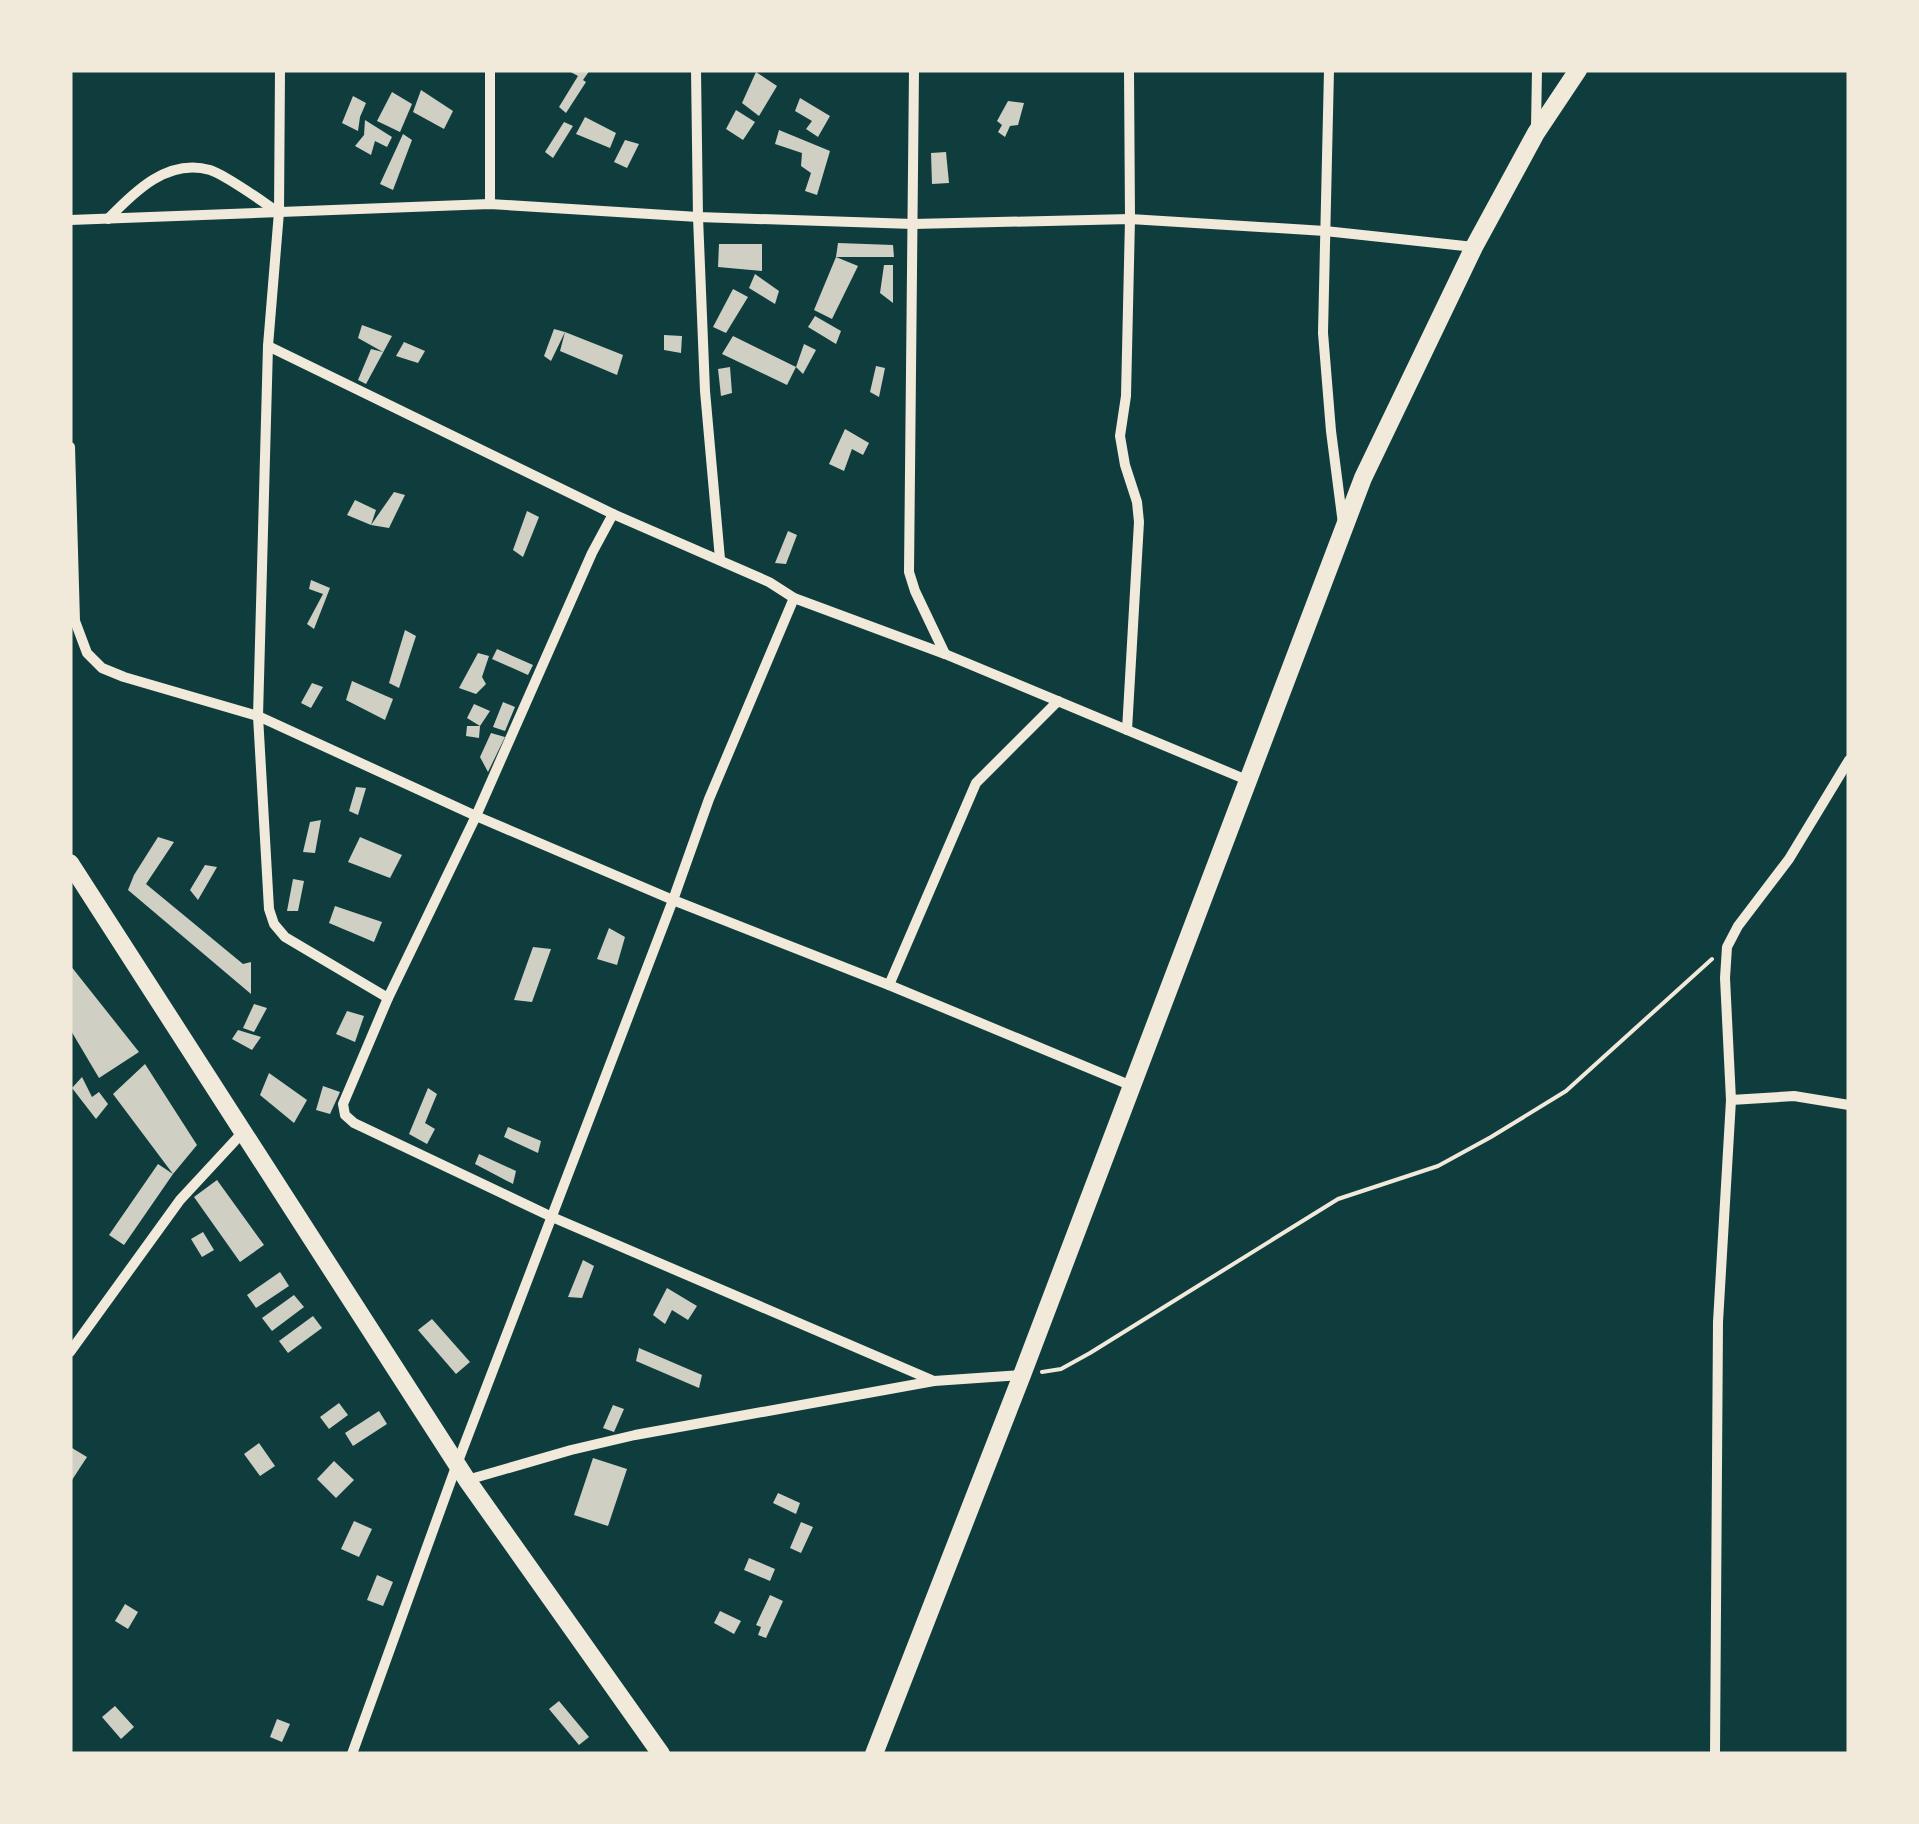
<svg xmlns="http://www.w3.org/2000/svg" width="1919" height="1824" font-family="'DM Sans',sans-serif">
<style>
.building{fill:#cfcfc3}
.lines{fill:none;stroke-linecap:round;stroke-linejoin:round}
.path{stroke:#f1e9da;stroke-width:4}
.minor{stroke:#f1e9da;stroke-width:10}
.trunk{stroke:#f1e9da;stroke-width:18}
</style>
<rect width="100%" height="100%" fill="#0f3d3e"/>
<g class="building">
<path d="M567 70H590L583 80 586 82 566 113 559 107 578 76Z"/>
<path d="M756 72 777 86 759 116 742 103Z"/>
<path d="M421 90 453 111 444 129 413 112Z"/>
<path d="M392 92 412 104 400 132 377 121Z"/>
<path d="M353 96 366 103 360 117 358 131 342 123Z"/>
<path d="M800 98 830 116 818 137 806 129 812 121 795 111Z"/>
<path d="M1008 101 1024 103 1018 125 1010 126 1005 137 998 132 1002 125 997 121Z"/>
<path d="M736 110 755 122 743 140 726 129Z"/>
<path d="M585 117 616 133 610 148 576 134Z"/>
<path d="M365 120 392 137 387 147 375 141 371 155 355 146 364 135Z"/>
<path d="M564 122 573 126 553 158 545 152Z"/>
<path d="M779 130 830 151 817 195 805 191 811 173 801 166 802 153 775 144Z"/>
<path d="M403 134 412 140 393 190 380 184Z"/>
<path d="M625 140 639 144 627 168 614 162Z"/>
<path d="M946 152 949 183 932 184 931 153Z"/>
<path d="M838 243 893 245 894 257H836Z"/>
<path d="M719 244H762V271L718 267Z"/>
<path d="M836 257 858 266 832 319 814 310Z"/>
<path d="M884 265H893V303L880 293Z"/>
<path d="M755 274 779 291 775 304 749 288Z"/>
<path d="M733 289 748 297 726 333 713 327Z"/>
<path d="M815 316 841 331 836 344 808 327Z"/>
<path d="M362 325 392 336 366 384 358 380 371 349 383 352 358 338Z"/>
<path d="M554 329 565 332 551 361 544 356Z"/>
<path d="M565 332 623 355 617 375 560 351Z"/>
<path d="M664 335 682 336 681 353 664 350Z"/>
<path d="M733 336 796 367 787 385 722 354Z"/>
<path d="M404 342 425 351 418 363 396 356Z"/>
<path d="M804 344 816 350 803 374 796 367Z"/>
<path d="M876 366 885 368 879 397 870 392Z"/>
<path d="M730 367 732 393 721 396 718 369Z"/>
<path d="M845 429 869 443 863 455 852 449 844 471 829 464Z"/>
<path d="M394 492 405 495 389 528 371 525Z"/>
<path d="M355 500 376 510 371 525 347 515Z"/>
<path d="M527 511 539 517 523 557 513 550Z"/>
<path d="M788 531 797 535 786 564 775 563Z"/>
<path d="M311 580 330 588 314 629 307 624 323 594 309 589Z"/>
<path d="M405 630 416 636 399 688 389 683Z"/>
<path d="M497 649 533 665 528 675 492 659Z"/>
<path d="M478 653 489 656 482 677 486 684 476 694 459 688Z"/>
<path d="M352 681 393 699 385 720 346 700Z"/>
<path d="M312 683 323 687 311 708 301 703Z"/>
<path d="M503 702 515 707 505 731 493 727Z"/>
<path d="M474 704 490 711 480 726 479 738 466 736 467 726H480L467 718Z"/>
<path d="M491 733 505 737 488 772 480 757Z"/>
<path d="M356 787 366 788 358 815 349 811Z"/>
<path d="M321 820 315 853 303 852 310 822Z"/>
<path d="M158 837 174 842 146 884 243 964 251 962V994L128 890 134 875Z"/>
<path d="M360 837 402 855 390 878 348 862Z"/>
<path d="M205 865 217 867 198 900 190 890Z"/>
<path d="M293 879 304 881 298 911H287Z"/>
<path d="M335 906 382 922 374 942 329 923Z"/>
<path d="M609 928 625 937 617 965 597 959Z"/>
<path d="M533 947 551 949 532 1002 514 1000Z"/>
<path d="M70 965 139 1052 99 1078 70 1029Z"/>
<path d="M254 1004 267 1008 254 1032 243 1028Z"/>
<path d="M347 1011 364 1016 355 1042 336 1034Z"/>
<path d="M238 1030 261 1037 252 1050 232 1039Z"/>
<path d="M145 1064 197 1145 173 1174 124 1245 109 1235 158 1164 173 1174 113 1094Z"/>
<path d="M269 1073 307 1100 294 1123 260 1095Z"/>
<path d="M82 1077 92 1097 99 1092 108 1104 96 1119 72 1088Z"/>
<path d="M323 1086 340 1092 330 1114 316 1110Z"/>
<path d="M428 1088 437 1094 425 1123 435 1129 427 1144 409 1134Z"/>
<path d="M508 1127 541 1141 538 1153 504 1137Z"/>
<path d="M479 1154 516 1171 513 1184 475 1164Z"/>
<path d="M217 1180 264 1245 240 1262 194 1197Z"/>
<path d="M203 1232 214 1250 202 1257 191 1239Z"/>
<path d="M583 1260 594 1266 582 1298 568 1297Z"/>
<path d="M280 1272 289 1286 256 1308 247 1295Z"/>
<path d="M667 1288 697 1306 688 1320 672 1310 665 1324 653 1315Z"/>
<path d="M294 1295 304 1307 272 1331 262 1318Z"/>
<path d="M313 1316 322 1328 288 1353 279 1341Z"/>
<path d="M432 1319 470 1362 456 1374 418 1330Z"/>
<path d="M639 1348 702 1375 699 1388 636 1361Z"/>
<path d="M339 1403 348 1415 329 1429 320 1417Z"/>
<path d="M613 1405 624 1409 614 1432 603 1428Z"/>
<path d="M379 1411 387 1424 353 1446 345 1433Z"/>
<path d="M259 1443 275 1466 260 1476 244 1454Z"/>
<path d="M72 1448 87 1457 70 1483V1451Z"/>
<path d="M593 1458 627 1469 608 1526 574 1515Z"/>
<path d="M334 1461 354 1480 336 1498 317 1479Z"/>
<path d="M778 1493 800 1503 796 1514 773 1503Z"/>
<path d="M354 1521 372 1529 359 1557 341 1549Z"/>
<path d="M801 1522 813 1527 801 1553 790 1548Z"/>
<path d="M749 1558 775 1569 770 1581 744 1570Z"/>
<path d="M377 1575 393 1582 383 1606 367 1600Z"/>
<path d="M770 1595 783 1601 766 1638 758 1635 761 1627 756 1625Z"/>
<path d="M125 1604 138 1612 128 1629 115 1621Z"/>
<path d="M720 1611 741 1621 734 1634 714 1623Z"/>
<path d="M559 1701 589 1737 579 1745 549 1709Z"/>
<path d="M115 1706 134 1727 121 1739 102 1717Z"/>
<path d="M277 1719 290 1724 282 1742 270 1737Z"/>
</g>
<g class="lines">
<path class="path" d="M1042 1372 1061 1369 1090 1353 1338 1199 1438 1166 1491 1137 1566 1091 1712 959"/>
<g class="minor">
<path d="M280 70 279 212 268 346 258 716 269 909 274 924 285 937 388 998"/>
<path d="M490 70V204"/>
<path d="M696 70 698 217 705 391 720 559"/>
<path d="M914 70 909 572 915 591 945 654"/>
<path d="M1329 70 1323 333 1331 431 1343 524"/>
<path d="M1536 127 1537 70"/>
<path d="M108 219C135 191 168 158 210 170 226 175 263 202 278 212"/>
<path d="M70 220 490 204 698 217 913 224 1130 219 1325 231 1474 247"/>
<path d="M268 346 613 514 769 582 794 598 945 654 1247 780"/>
<path d="M70 447 75 621 87 653 102 668 124 677 258 716 476 816 673 900 889 985 1132 1086"/>
<path d="M613 514 592 553 476 816 388 998 343 1104 345 1115 354 1123 552 1217 934 1381"/>
<path d="M1127 730 1139 522 1137 502 1125 465 1120 436 1126 396 1130 219 1129 70"/>
<path d="M889 985 976 783 1058 701"/>
<path d="M1731 1100 1794 1096 1849 1105"/>
<path d="M70 1352 180 1200 243 1132"/>
<path d="M467 1480 571 1450 635 1435 934 1381 1022 1375"/>
<path d="M352 1754 457 1464 673 900 709 799 794 598"/>
<path d="M1715 1754 1718 1322 1731 1100 1725 978 1727 947 1738 926 1789 859 1849 760"/>
</g>
<g class="trunk">
<path d="M70 863 467 1480 661 1754"/>
<path d="M874 1754 1022 1375 1363 478 1474 247 1536 133 1578 70"/>
</g>
</g>
<rect width="1919" height="1824" fill="none" stroke="#f1e9da" stroke-width="145"/>
</svg>
